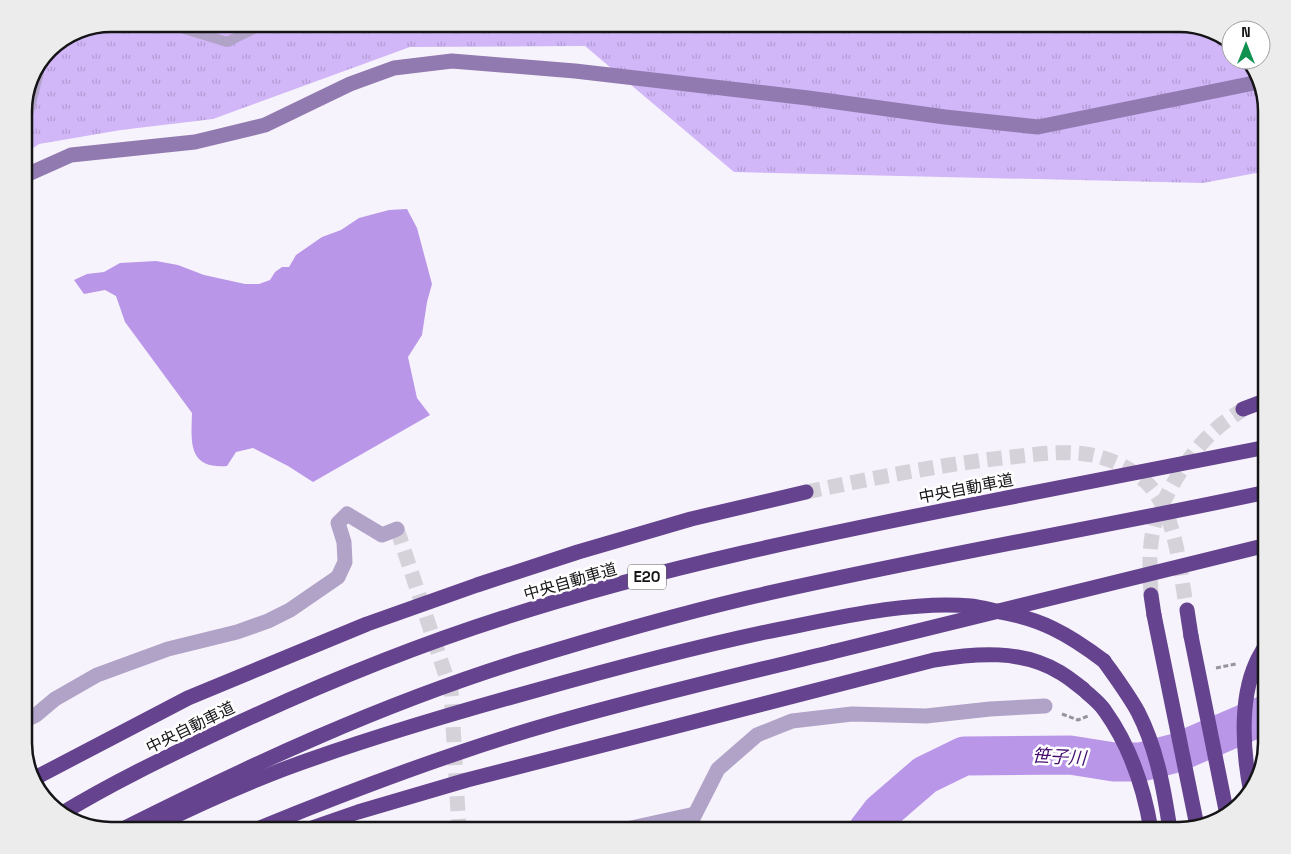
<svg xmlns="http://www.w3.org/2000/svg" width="1291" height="854" font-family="'Space Grotesk','Noto Sans JP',sans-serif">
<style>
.grass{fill:url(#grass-tufts)}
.water{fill:#b996e8}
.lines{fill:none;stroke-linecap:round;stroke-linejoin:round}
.river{stroke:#b996e8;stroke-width:39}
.street-tunnel{stroke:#d5d2da;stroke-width:15;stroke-dasharray:15 8;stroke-linecap:butt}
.highway-tunnel{stroke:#d5d2da;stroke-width:15;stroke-dasharray:15 8;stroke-linecap:butt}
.path{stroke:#97959b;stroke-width:3;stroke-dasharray:5 2.5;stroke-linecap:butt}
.lane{stroke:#b1a3c8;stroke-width:10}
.street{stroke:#b1a3c8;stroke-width:15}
.secondary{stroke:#917ab0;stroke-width:15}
.highway{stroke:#65438e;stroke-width:15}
.highway-bridge{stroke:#65438e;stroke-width:15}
.labels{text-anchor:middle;stroke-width:5;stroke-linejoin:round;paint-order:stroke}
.shield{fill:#fff;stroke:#5b5a5d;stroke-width:1}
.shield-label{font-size:15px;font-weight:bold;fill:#151417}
.street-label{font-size:16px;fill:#151417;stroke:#fff}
.water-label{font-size:18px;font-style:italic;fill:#430d6f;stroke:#fff}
.rim{fill:none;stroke:#151417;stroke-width:2.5}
</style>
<defs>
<pattern id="grass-tufts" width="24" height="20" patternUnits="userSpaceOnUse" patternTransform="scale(1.25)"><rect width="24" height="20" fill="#d1b6f8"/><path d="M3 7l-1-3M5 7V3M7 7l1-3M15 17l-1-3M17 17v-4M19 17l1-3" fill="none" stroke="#b39cd4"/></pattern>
</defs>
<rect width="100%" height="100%" fill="#f7f3fc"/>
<path class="grass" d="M111 24H1180L1229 39 1231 41V60H1248C1271 84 1267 140 1267 171L1203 183 734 172 585 46 410 47 213 119 121 130 39 144 24 154V106L50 49 78 30Z"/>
<path class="water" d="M407 209 417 228 432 284 427 302 422 335 408 357 417 398 430 415 313 482 288 466 253 448 236 452 227 466C188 469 191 443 192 413L125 322 116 296 105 290 84 294 74 280 87 274 104 272 120 263 156 261 178 265 204 275 245 284H259L270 280 275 272 282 267H289L296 255 322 237 341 230 359 218 389 210Z"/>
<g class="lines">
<path class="river" d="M868 830 881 813 925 775 964 756 1070 755 1114 762H1141L1176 753 1267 714"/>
<path class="street-tunnel" d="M397 529 451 691 459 830"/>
<g class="highway-tunnel">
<path d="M806 492C874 478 942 464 1012 457 1038 454 1065 450 1092 455 1111 459 1131 468 1146 482 1177 512 1179 569 1187 610"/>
<path d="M1151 595C1150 572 1148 546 1155 523 1166 491 1190 452 1215 430 1223 422 1234 416 1243 409"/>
</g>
<g class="path">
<path d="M1216 668 1236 664"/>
<path d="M1062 714 1078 720 1088 716"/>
</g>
<g class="lane">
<path d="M168 24 227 42 264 24"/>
<path d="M24 131 39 72"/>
</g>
<g class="street">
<path d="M24 721 36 715 55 699 97 675 168 649 237 632 268 621 290 610 338 577 345 562 344 542 338 523 347 514 382 535 397 529"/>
<path d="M622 830 695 814"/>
<path d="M687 830 718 769 757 735 792 721 852 714 926 716 990 709 1045 706"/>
</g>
<path class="secondary" d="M24 176 71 155 195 142 265 125 350 84 394 68 452 61 575 71 808 98 945 117 1038 127 1259 82"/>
<g class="highway">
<path d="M1243 409 1267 400"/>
<path d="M1151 595 1154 615"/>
<path d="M1187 610 1191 636"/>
<path d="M33 779 188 698 367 624 477 585 578 552 691 519 806 492"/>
<path d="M61 814C112 783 166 757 219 732 312 688 406 649 503 618 661 567 824 534 986 502 1080 484 1173 465 1267 447"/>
<path d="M121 830C250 765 382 704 520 661 595 638 671 616 747 598 919 558 1094 529 1267 492"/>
<path d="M146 830C191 808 237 787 284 769 365 739 447 715 530 692 608 670 686 649 766 632 828 620 907 600 971 606 979 607 987 609 996 611 1041 619 1067 633 1104 661"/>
<path d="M255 830C352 790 449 753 550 724 643 697 738 675 832 652"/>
<path d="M306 830 358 812 467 780 934 660C976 653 1022 649 1061 673 1068 677 1075 683 1083 689"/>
</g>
<g class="highway-bridge">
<path d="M1154 615 1197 826"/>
<path d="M1191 636 1227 815"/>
<path d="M832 652 1267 545"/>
<path d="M1104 661C1116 678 1128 694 1138 712 1157 749 1164 790 1170 830"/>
<path d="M1083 689C1090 696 1099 702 1105 711 1130 746 1144 788 1151 830"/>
<path d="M1251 793C1243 753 1239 701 1256 663 1259 656 1264 649 1267 642"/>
</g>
</g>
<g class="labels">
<rect class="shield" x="628" y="564.5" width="38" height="25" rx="4"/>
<g class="shield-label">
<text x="647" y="582">E20</text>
</g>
<g class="street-label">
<text transform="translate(966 488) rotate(-11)" y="6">中央自動車道</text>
<text transform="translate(570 581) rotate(-16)" y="6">中央自動車道</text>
<text transform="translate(190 727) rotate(-26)" y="6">中央自動車道</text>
</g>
<g class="water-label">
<text transform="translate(1059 757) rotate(3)" y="6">笹子川</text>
</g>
</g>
<path d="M0 0H1291V854H0ZM111 32H1179A79 79 0 0 1 1258 111V743A79 79 0 0 1 1179 822H111A79 79 0 0 1 32 743V111A79 79 0 0 1 111 32Z" fill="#ececec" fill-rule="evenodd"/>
<path class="rim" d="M111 32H1179A79 79 0 0 1 1258 111V743A79 79 0 0 1 1179 822H111A79 79 0 0 1 32 743V111A79 79 0 0 1 111 32Z"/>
<g transform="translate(1246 45)"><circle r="24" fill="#ffffff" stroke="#a1a1a2"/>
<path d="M0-4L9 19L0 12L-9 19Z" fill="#11914f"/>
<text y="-8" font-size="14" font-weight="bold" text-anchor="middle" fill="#151417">N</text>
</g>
</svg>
